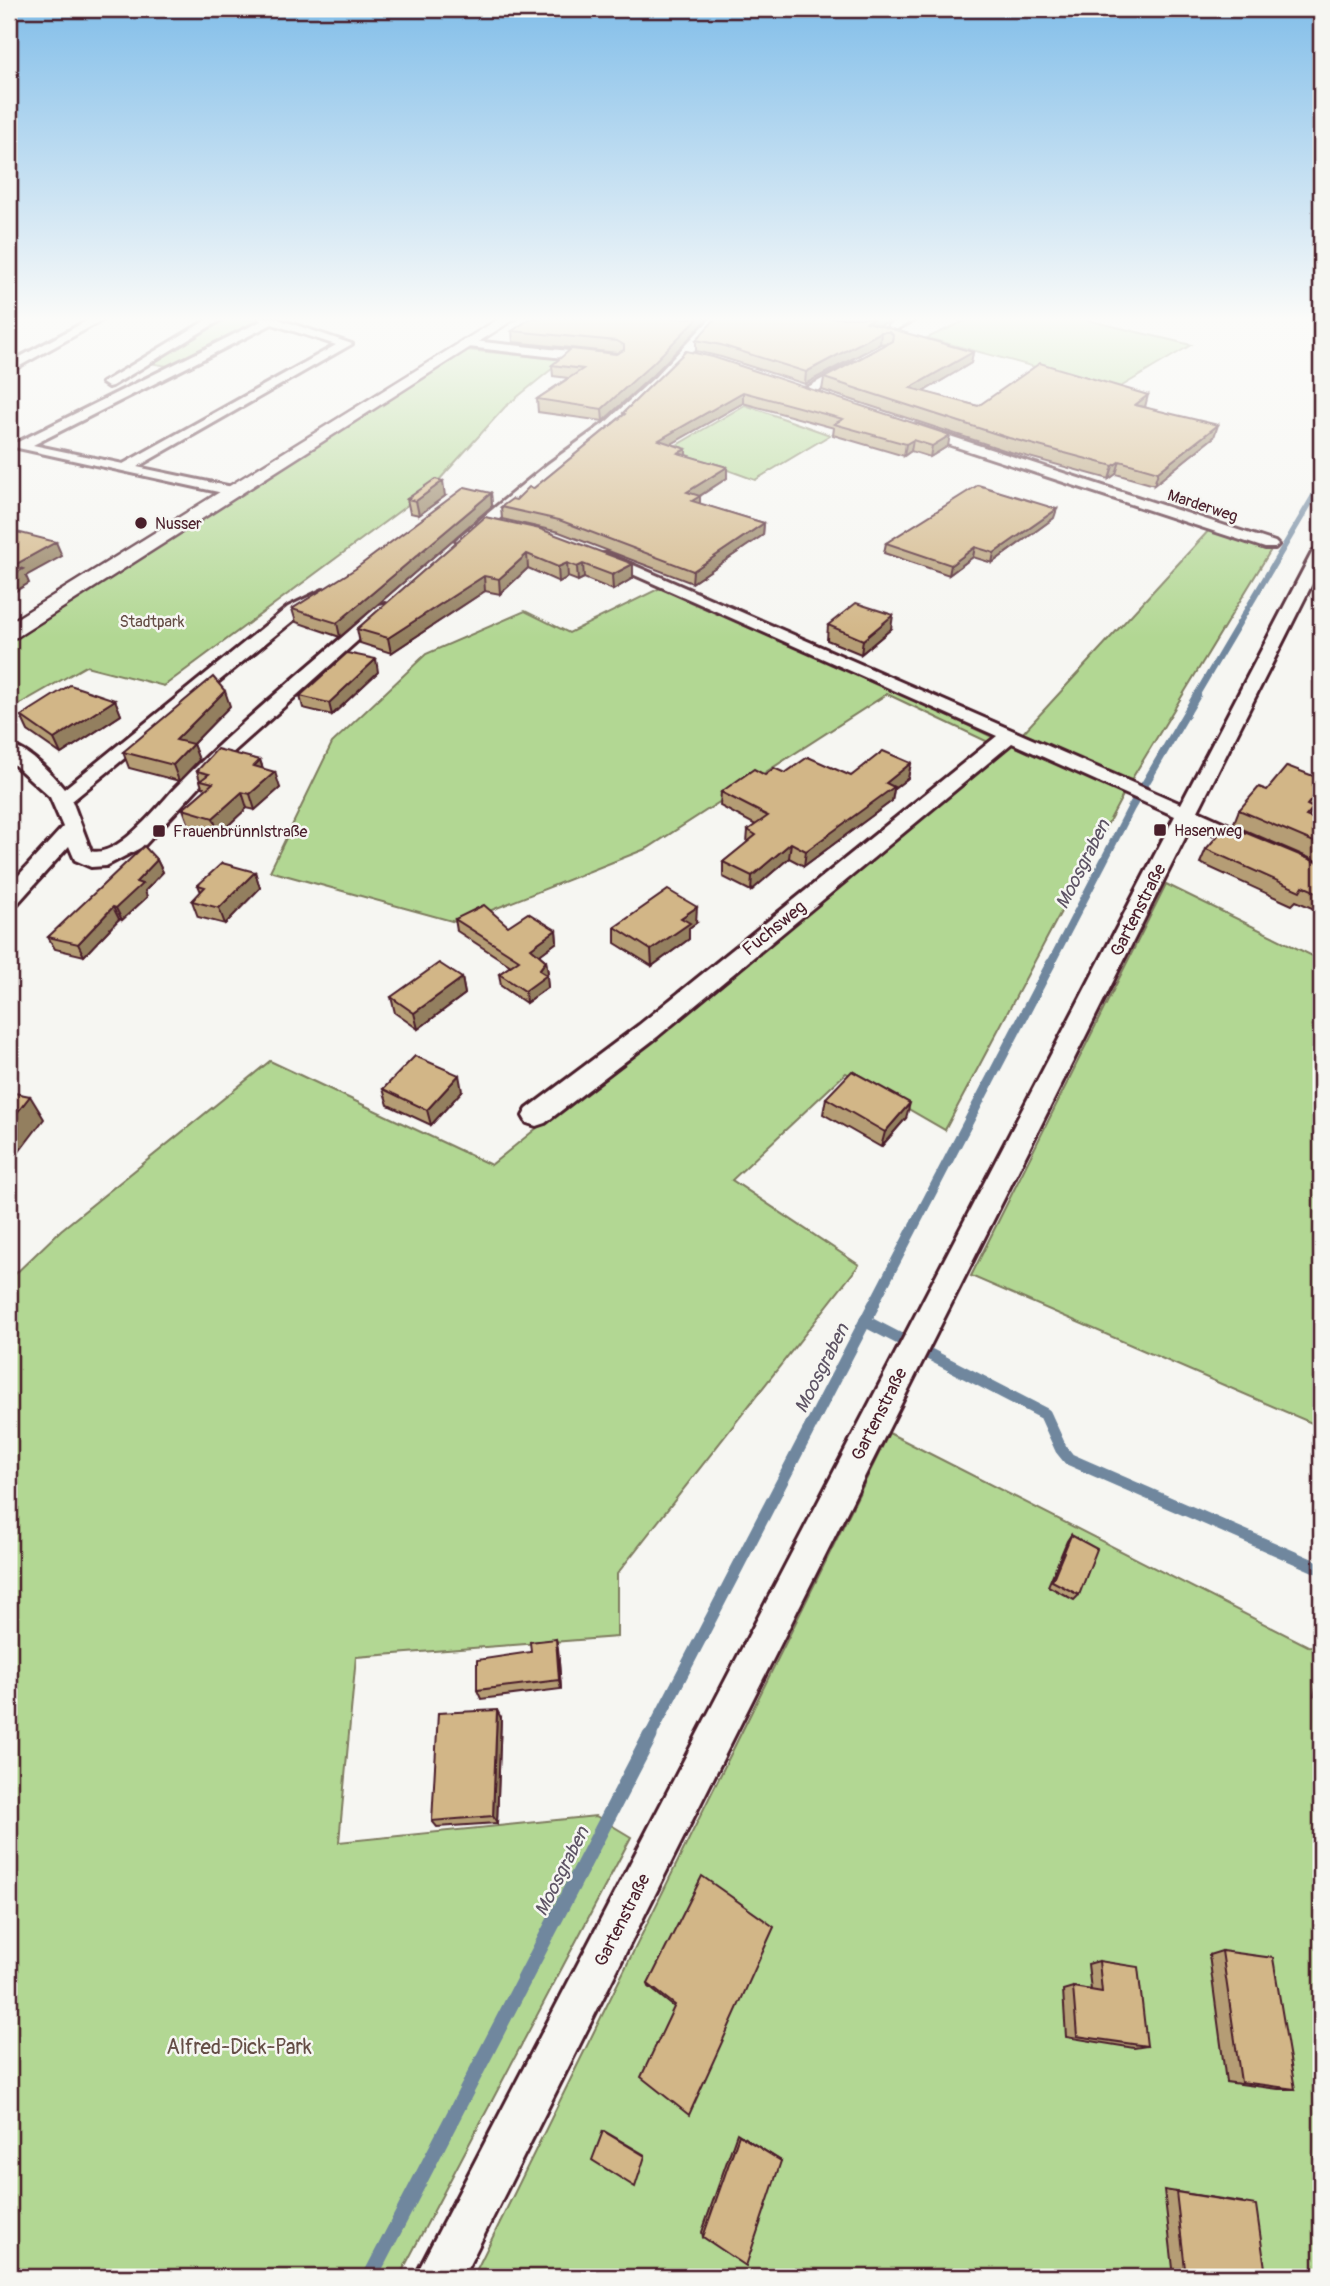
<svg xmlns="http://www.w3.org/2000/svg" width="1330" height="2286" font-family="Pangolin,sans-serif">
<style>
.green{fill:#b2d793;stroke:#7e7b5f;stroke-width:2}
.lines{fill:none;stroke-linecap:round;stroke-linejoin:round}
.stream-far4{stroke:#70879e;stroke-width:6}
.stream-far3{stroke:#70879e;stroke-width:8}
.stream-far2{stroke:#70879e;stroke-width:10}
.stream-far1{stroke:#70879e;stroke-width:12}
.stream{stroke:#70879e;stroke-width:15}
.minor-casing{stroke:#4a1f2b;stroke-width:6}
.tertiary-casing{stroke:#4a1f2b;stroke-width:5}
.minor{fill:#f6f6f2;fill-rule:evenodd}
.tertiary{fill:#f6f6f2;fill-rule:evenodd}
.wall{fill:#b59d74;stroke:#4a1f2b;stroke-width:2}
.shaded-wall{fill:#937f5e;stroke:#4a1f2b;stroke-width:2}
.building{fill:#d2b687;stroke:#4a1f2b;stroke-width:2}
.poi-dot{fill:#4a1f2b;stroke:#f6f6f2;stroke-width:2.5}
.labels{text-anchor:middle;stroke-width:5;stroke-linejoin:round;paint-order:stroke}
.far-street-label{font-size:16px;fill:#4a1f2b;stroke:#f6f6f2}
.far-poi-label{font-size:16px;fill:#4a1f2b;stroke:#f6f6f2;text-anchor:start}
.far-park-label{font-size:16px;fill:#644d45;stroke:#f6f6f2}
.street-label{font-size:18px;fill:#4a1f2b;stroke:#f6f6f2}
.water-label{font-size:19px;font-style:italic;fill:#5d5364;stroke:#f6f6f2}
.near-park-label{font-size:21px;fill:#644d45;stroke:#f6f6f2}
</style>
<rect width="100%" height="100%" fill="#f6f6f2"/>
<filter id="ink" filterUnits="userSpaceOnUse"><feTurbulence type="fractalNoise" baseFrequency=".0143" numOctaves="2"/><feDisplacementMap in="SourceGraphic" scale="14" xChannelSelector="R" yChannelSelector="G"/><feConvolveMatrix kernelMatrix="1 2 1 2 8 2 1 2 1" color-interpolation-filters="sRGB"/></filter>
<g filter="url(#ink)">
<g class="green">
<path d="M226 318 259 320 168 366 149 363Z"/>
<path d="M971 318H1079L1191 345 1117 389 927 338Z"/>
<path d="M465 350 564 359 505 407 440 479 413 501 164 686 86 666 9 710V640Z"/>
<path d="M745 405 830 435 755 480 670 449Z"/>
<path d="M1211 528 1272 548 1131 780 945 1130 846 1073 732 1180 859 1265 617 1574V1637L356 1657 339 1842 596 1816 631 1837 399 2277H9V1280L61 1230 270 1061 491 1165 1005 750 887 694 648 848 459 923 270 871 332 743 426 654 525 611 569 633 660 588 858 673 1011 746Z"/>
<path d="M1166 884 1321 960V1427L971 1276Z"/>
<path d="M889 1433 1308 1646 1321 1647V2277H473Z"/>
</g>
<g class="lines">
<path class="stream-far4" d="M1196 696 1321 484"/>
<path class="stream-far3" d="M1050 965 1131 808 1197 695"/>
<path class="stream-far2" d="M873 1305 1051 963"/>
<g class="stream-far1">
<path d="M865 1321 1045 1414 1061 1449 1069 1459 1321 1569"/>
<path d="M649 1738 874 1304"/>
</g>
<path class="stream" d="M370 2277 650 1736"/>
<g class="minor-casing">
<g id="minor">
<path d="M92 318H106L9 372V363Z"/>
<path d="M210 318H224L112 386 108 387 102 383Z"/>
<path d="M259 318H275L352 344 137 467 237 488 239 491 237 494 232 495 9 446 10 442H18L261 321ZM272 324 336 345 123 464 33 445Z"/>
<path d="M711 318H723C652 407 556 472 469 543H459L456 540 459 537 548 464 606 422 655 377Z"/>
<path d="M903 318H917L897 329H889V325Z"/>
<path d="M464 340 598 354 604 358 598 362 460 346 458 344Z"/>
<path d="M853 362 859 366 857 369 809 395H801L799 392Z"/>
<path d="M916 425 1275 542 1278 545 1275 548H1265L911 432 909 429Z"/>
<path d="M1321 546V566L1198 811 1321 866V881L1192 824 463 2277H415L1175 816 1012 743 657 1037 545 1123 536 1126 527 1123 523 1116 527 1109 639 1025 997 736 594 557 596 554H608L1181 804 1313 551Z"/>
<path d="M323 590 329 592 331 595 329 598 300 615 72 801 91 851C116 859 158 807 173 790 237 724 310 666 379 605L385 604 393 609 220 764 144 846 106 866 91 867 75 860 69 846 17 904 9 906V886L63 827 50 797 9 760V745C29 750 51 773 64 789L288 607Z"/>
</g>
</g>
<g class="tertiary-casing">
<path id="tertiary" d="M500 318H516L17 637 9 638V623Z"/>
</g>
<use href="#minor" class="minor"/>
<use href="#tertiary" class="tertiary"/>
</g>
<g class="wall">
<path d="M709 318 653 375 603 421 538 412 537 399 568 378 553 376 552 365 618 353 513 342 512 331Z"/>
<path d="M893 318 880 326 973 352 971 363 923 392 978 406 1145 407 1214 437 1154 485 1116 474 1109 479 1007 451 822 390 824 378 887 343 880 344 805 384 721 357 696 351V340Z"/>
<path d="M686 351 948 446 930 457 911 451 904 456 833 435 834 428 743 403 671 444 686 449V456L727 467V478L700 496V504L764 523 763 535 692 583 559 532 502 519 501 507 516 500 534 488 623 415V413Z"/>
<path d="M491 493 492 506 340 637 296 622 292 609Z"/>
<path d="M445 496 419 515 410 513 407 499Z"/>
<path d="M485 517 633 564V578L613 590 584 578 578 581 568 577 559 582 528 568 500 594 485 591 391 653 360 643 357 629Z"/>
<path d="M1054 518 992 563 973 557 949 575 884 553 886 543Z"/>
<path d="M828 625 891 629 861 654 827 640Z"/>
<path d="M378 672 332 715 303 708 300 696Z"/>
<path d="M115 700 121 715 61 754 28 731 21 716Z"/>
<path d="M230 706 193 744 199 760 179 781 129 768 123 752Z"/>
<path d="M260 760 263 768 280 788 255 810 247 808 219 834 189 825 183 809 205 790 204 787H202L197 771Z"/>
<path d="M911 763 908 778 894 789 892 801 804 866 789 858 751 891 723 877V862L747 843 748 830 756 825 720 806 721 792 765 775 785 773 851 776Z"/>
<path d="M1267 790 1320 795 1310 807 1313 808 1309 817 1321 822V863L1233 825 1239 810Z"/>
<path d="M1206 849 1321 864V912L1296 901 1292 905 1200 863Z"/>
<path d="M157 860 163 872 145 891 147 897 122 920 119 919 84 956 55 949 48 937Z"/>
<path d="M255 872 260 888 225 924 198 917 192 901 201 892 198 885Z"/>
<path d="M455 919 508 926 556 930 557 942 539 955 546 961 548 973 546 975 548 987 526 1003 501 986 499 974 511 966 457 931Z"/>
<path d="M696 923 689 928V939L652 966 615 943V927Z"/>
<path d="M462 978 465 994 418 1029 395 1013 391 997Z"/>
<path d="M383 1089 462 1091 431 1125 388 1105Z"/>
<path d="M826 1098 906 1118 881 1147 823 1114Z"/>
<path d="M1071 1535 1079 1595 1074 1600 1048 1586 1067 1541Z"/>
<path d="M556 1639 558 1649 561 1689 481 1699 477 1690 531 1652Z"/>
<path d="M1321 1668V1699L1314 1696Z"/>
<path d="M501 1718 497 1823 437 1827 432 1821Z"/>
<path d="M774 1927 674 2007 649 1987 648 1984Z"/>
<path d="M1222 1951 1295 2089H1278L1226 2082 1209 1955Z"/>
<path d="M1099 1961 1147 2046 1134 2048 1066 2037 1063 1990 1073 1987 1091 1990 1088 1964Z"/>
<path d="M737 2133 781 2161 703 2237 702 2232Z"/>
<path d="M1164 2190 1242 2202 1230 2270 1231 2277H1174Z"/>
</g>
<g class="shaded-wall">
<path d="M698 318H709L653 375 603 421 602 409Z"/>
<path d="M875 318H893L866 333 867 322Z"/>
<path d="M881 332 880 344 805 384 806 372Z"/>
<path d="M973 352 971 363 909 400 910 388Z"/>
<path d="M743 392V403L659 451V440Z"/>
<path d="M1148 395 1145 407 1135 405Z"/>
<path d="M1218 425 1214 437 1154 485 1158 472Z"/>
<path d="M950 435 948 446 930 457 932 446Z"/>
<path d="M913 440 911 451 904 456 906 444Z"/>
<path d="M686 449V460L678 453Z"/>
<path d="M1120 461 1116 474 1109 479 1113 466Z"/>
<path d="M727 467V478L687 504V492Z"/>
<path d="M443 481 445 496 419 515 416 501Z"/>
<path d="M491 493 492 506 340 637 337 623Z"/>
<path d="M700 496V507L692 501Z"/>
<path d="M1057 509 1054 518 992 563 994 553Z"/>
<path d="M764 523 763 535 692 583 693 571Z"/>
<path d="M56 542 62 556 26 576 29 583 9 595V577L13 566Z"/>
<path d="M975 547 973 557 949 575 951 565Z"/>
<path d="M527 554 528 568 500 594 499 579Z"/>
<path d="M567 563 568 577 559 582 558 567Z"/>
<path d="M583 564 584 578 578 581 577 567Z"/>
<path d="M633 564V578L613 590 612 575Z"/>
<path d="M484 576 485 591 391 653 388 638Z"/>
<path d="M893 615 891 629 861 654 863 640Z"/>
<path d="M376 659 378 672 332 715 329 703Z"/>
<path d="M225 691 230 706 182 755 176 740Z"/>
<path d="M115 700 121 715 61 754 54 739Z"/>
<path d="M193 744 199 760 179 781 173 765Z"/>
<path d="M260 760 265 776 254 766Z"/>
<path d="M911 763 908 778 894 789 892 801 804 866 806 851 886 783Z"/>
<path d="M275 772 280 788 255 810 250 794Z"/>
<path d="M1321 788V792L1320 795 1300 820 1307 805Z"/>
<path d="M242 792 247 808 219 834 213 818Z"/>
<path d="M791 843 789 858 751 891 752 876Z"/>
<path d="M157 860 163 872 145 891 147 897 122 920 116 908 136 882Z"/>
<path d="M255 872 260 888 225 924 219 908Z"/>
<path d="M113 907 119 919 84 956 78 944Z"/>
<path d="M697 907 696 923 689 928V939L652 966 651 950 681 918Z"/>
<path d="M556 930 557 942 533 960 531 948Z"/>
<path d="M546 961 548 973 545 976 547 975 548 987 526 1003 525 991Z"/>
<path d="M462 978 465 994 418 1029 414 1013Z"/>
<path d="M459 1075 462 1091 431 1125 427 1110Z"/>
<path d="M30 1096 44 1119 9 1165V1123Z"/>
<path d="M910 1103 906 1118 881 1147 885 1132Z"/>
<path d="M556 1639 558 1649 561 1689 559 1680Z"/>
<path d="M497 1710 501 1718 497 1823 493 1816Z"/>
<path d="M603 2131H604L645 2155V2156Z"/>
</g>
<g class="building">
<path d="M531 318H698L653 363 602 409 537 399 583 369 552 365 571 349 616 354 624 350V345L617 341 512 331Z"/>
<path d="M716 318H875L867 322 973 352 910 388 978 406 1040 363 1148 395 1135 405 1218 425 1158 472 1120 461 1113 466 1009 438 824 378 892 341 893 335 890 332H881L806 372 721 345 696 340Z"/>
<path d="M686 351 713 357 950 435 932 446 913 440 906 444 834 424 843 419 743 392 659 440 686 449 678 453 727 467 687 492 700 496 692 501 764 523 693 571 559 520 501 507 512 499 516 500 529 487 534 488 625 414 623 413Z"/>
<path d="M435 479 443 481 416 501 407 499Z"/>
<path d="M978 485 1057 509 994 553 975 547 951 565 886 543Z"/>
<path d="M465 487 491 493 337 623 292 609 355 569Z"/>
<path d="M485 517 540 529 633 564 612 575 583 564 577 567 567 563 558 567 527 554 499 579 484 576 388 638 357 629Z"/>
<path d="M9 530 56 542 13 566 23 569 9 577Z"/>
<path d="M856 603 893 615 863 640 828 625Z"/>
<path d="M347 653 376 659 329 703 300 696Z"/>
<path d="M213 677 225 691 176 740 193 744 173 765 123 752Z"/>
<path d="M70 685 115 700 54 739 21 716Z"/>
<path d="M217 749 260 760 254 766 275 772 250 794 242 792 213 818 183 809 213 783 201 780 209 774 197 771Z"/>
<path d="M883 751 911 763 886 783 894 787 806 851 791 843 752 876 723 862 756 835 748 830 768 816 721 792 754 769 765 775 774 768 785 773 808 757 851 776Z"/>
<path d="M1287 766 1321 779V788L1307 805 1313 808 1306 816 1321 822V845L1239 810 1259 787 1267 790Z"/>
<path d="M1227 825 1321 864V894L1303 886 1300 891 1206 849Z"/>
<path d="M144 846 157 860 136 882 142 884 116 908 113 907 78 944 48 937Z"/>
<path d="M222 863 255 872 219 908 192 901 205 887 198 885Z"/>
<path d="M668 890 697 907 681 918 690 923 651 950 615 927Z"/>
<path d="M484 905 508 926 528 913 556 930 531 948 546 961 539 970 547 975 525 991 499 974 519 960 455 919Z"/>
<path d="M439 963 462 978 414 1013 391 997Z"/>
<path d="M415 1056 459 1075 427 1110 383 1089Z"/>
<path d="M852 1071 910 1103 885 1132 826 1098Z"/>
<path d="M9 1092 30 1096 9 1123Z"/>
<path d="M1071 1535 1097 1549 1079 1595 1052 1581Z"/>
<path d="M556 1639 559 1680 477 1690V1660L531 1652 530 1642Z"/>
<path d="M497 1710 493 1816 432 1821 438 1713Z"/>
<path d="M702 1876 774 1927 689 2115 641 2077 675 2005 648 1984Z"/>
<path d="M1222 1951 1273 1958 1295 2089 1241 2082Z"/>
<path d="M1099 1961 1138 1967 1147 2046 1077 2036 1073 1987 1102 1992Z"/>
<path d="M603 2131 645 2156 635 2187 592 2160Z"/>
<path d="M739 2135 781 2161 746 2266 703 2237Z"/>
<path d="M1176 2192 1256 2205 1266 2275 1230 2270 1231 2277H1186Z"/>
</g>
</g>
<linearGradient id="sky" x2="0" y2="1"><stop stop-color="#82bee9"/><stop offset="0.5" stop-color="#fbfbf9"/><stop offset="1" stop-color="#fbfbf9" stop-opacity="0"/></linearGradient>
<rect width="1330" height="638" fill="url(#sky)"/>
<g class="poi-dot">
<circle cx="141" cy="523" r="7"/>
<rect x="1153" y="823" width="14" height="14" rx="3.5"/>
<rect x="152" y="824" width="14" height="14" rx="3.5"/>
</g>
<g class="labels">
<g class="far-street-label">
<text transform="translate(1203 505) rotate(18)" y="6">Marderweg</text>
</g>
<g class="far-poi-label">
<text x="155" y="529">Nusser</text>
<text x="1174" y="836">Hasenweg</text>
<text x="173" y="837">Frauenbrünnlstraße</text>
</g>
<g class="far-park-label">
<text x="152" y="627">Stadtpark</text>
</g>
<g class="street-label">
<text transform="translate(1138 910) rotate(-63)" y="6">Gartenstraße</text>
<text transform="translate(774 928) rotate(-39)" y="6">Fuchsweg</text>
<text transform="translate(879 1414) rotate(-63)" y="6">Gartenstraße</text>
<text transform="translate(622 1920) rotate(-63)" y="6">Gartenstraße</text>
</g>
<g class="water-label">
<text transform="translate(1082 864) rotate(-63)" y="7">Moosgraben</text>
<text transform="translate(821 1368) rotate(-63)" y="7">Moosgraben</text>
<text transform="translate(561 1871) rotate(-63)" y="7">Moosgraben</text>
</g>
<g class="near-park-label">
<text x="239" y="2054">Alfred-Dick-Park</text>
</g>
</g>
<rect width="1330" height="2286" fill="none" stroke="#f6f6f2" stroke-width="35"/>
<rect x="18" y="18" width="1295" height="2251" fill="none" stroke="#4a1f2b" stroke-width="2.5" filter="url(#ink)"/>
</svg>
